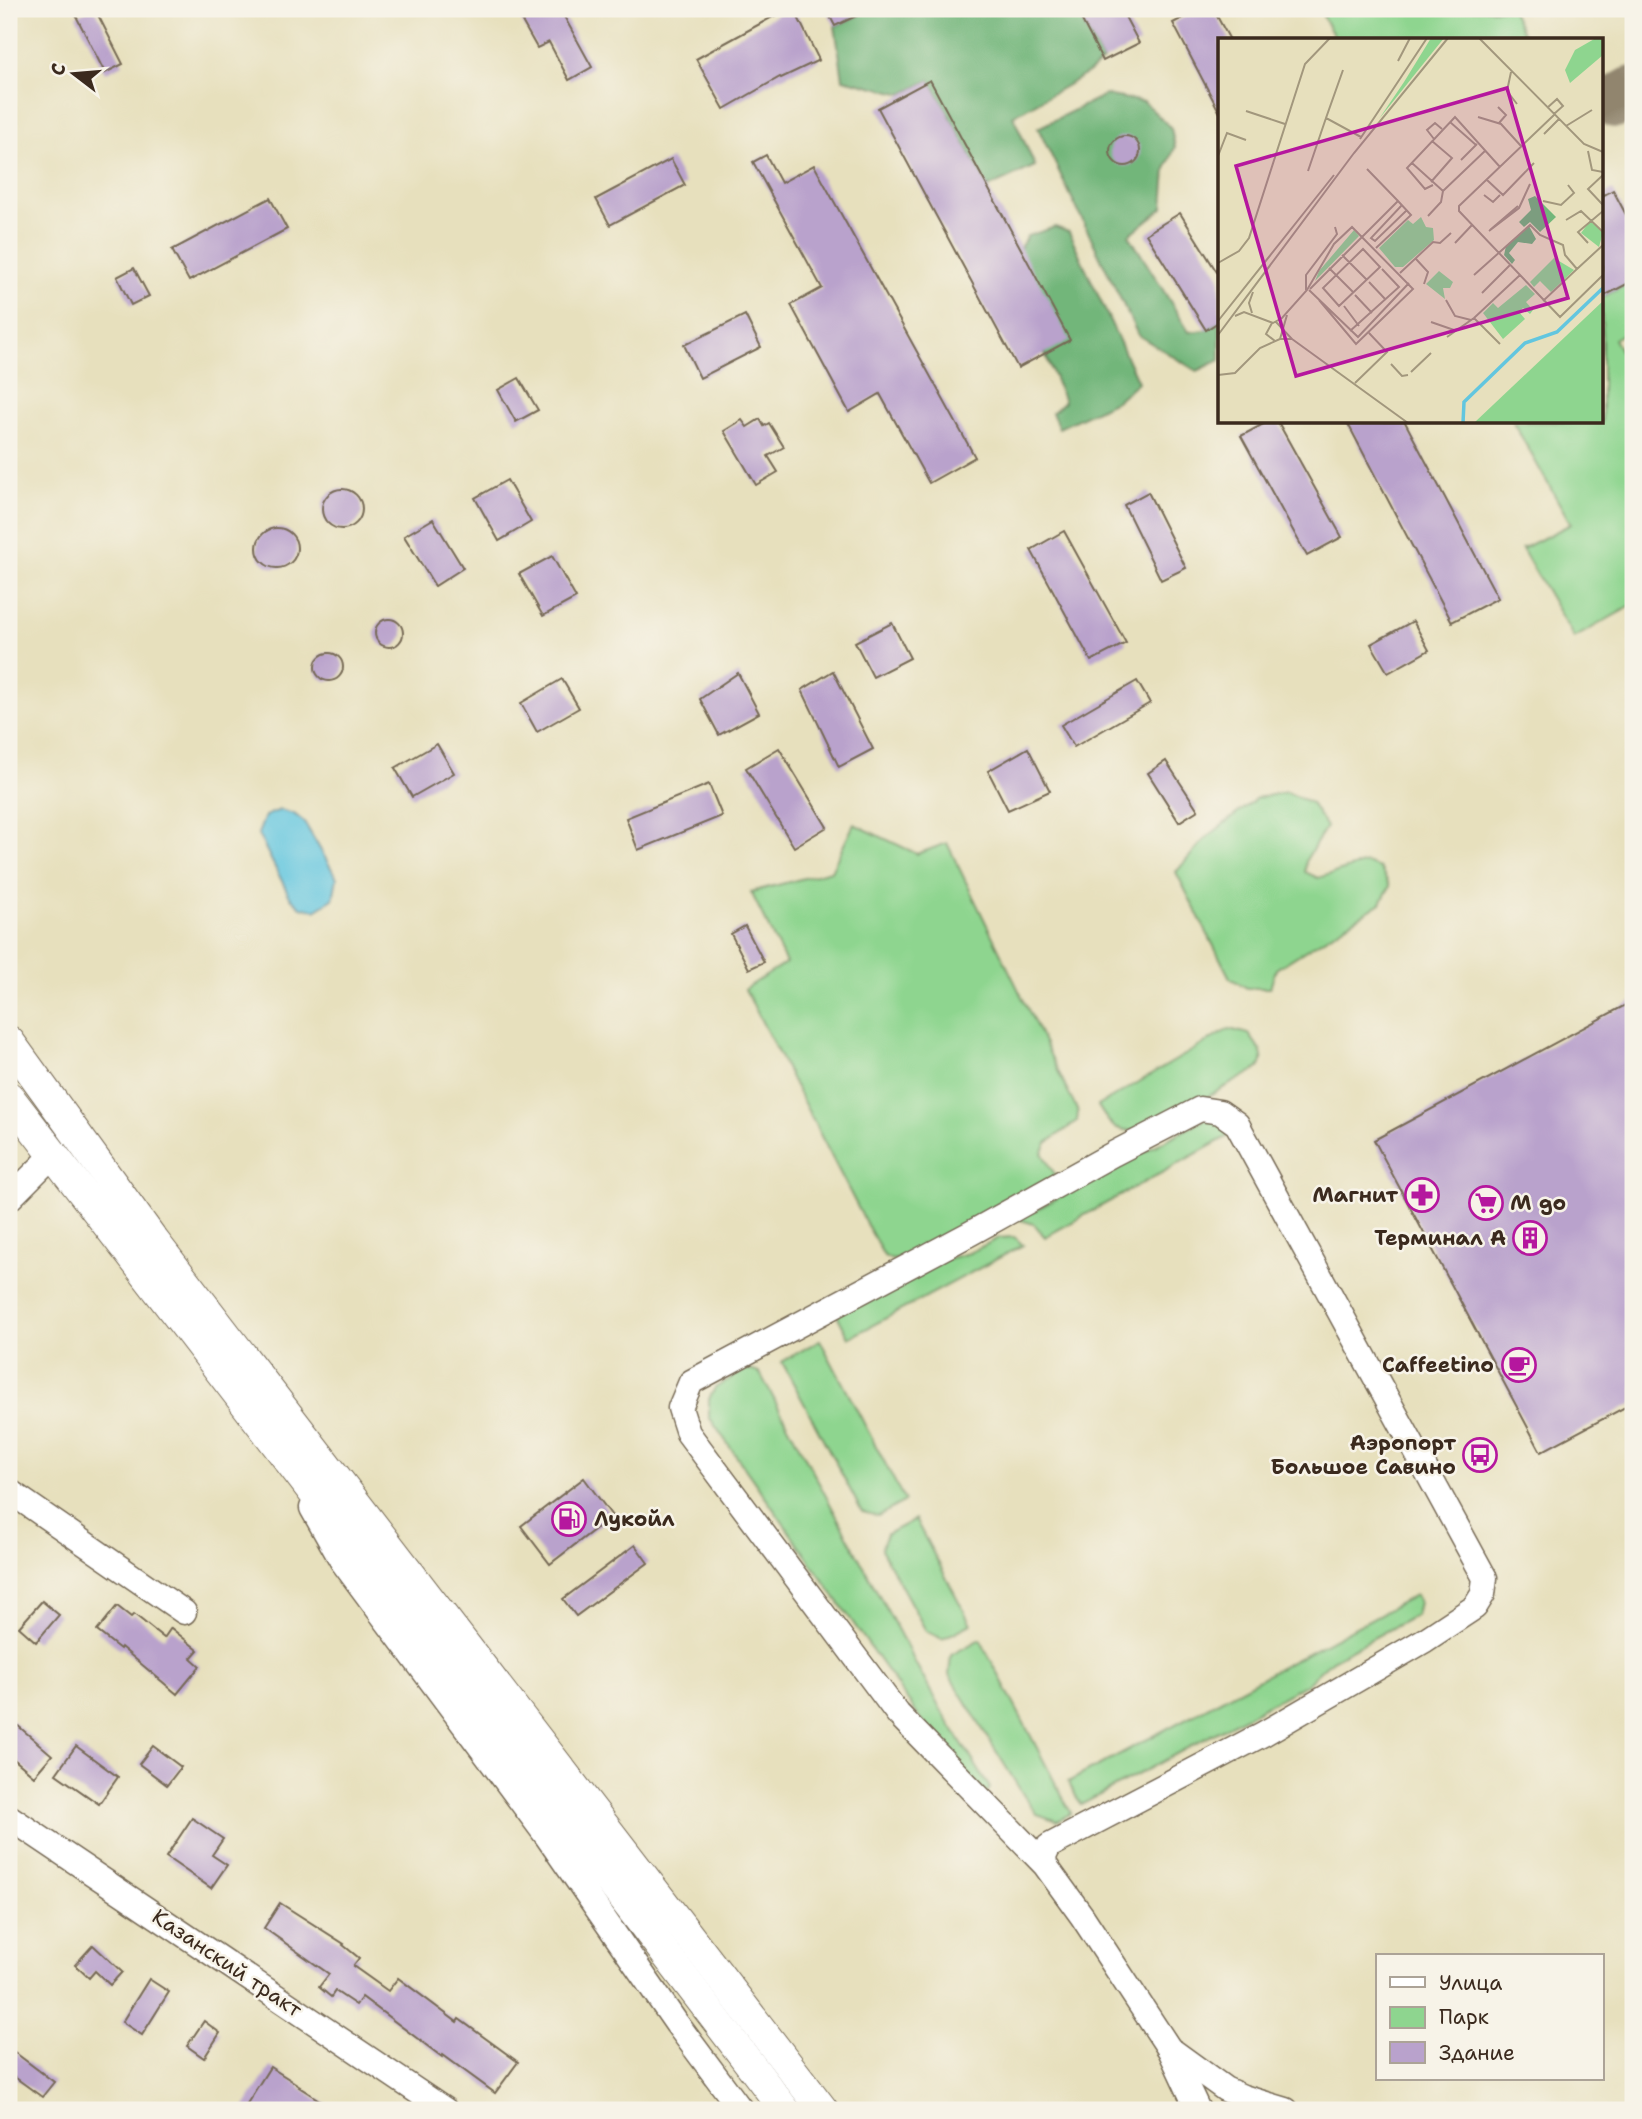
<svg xmlns="http://www.w3.org/2000/svg" width="1642" height="2119" font-family="'Shantell Sans',sans-serif">
<style>
.green{fill:#8ed58f;stroke:#648056;stroke-width:2}
.forest{fill:#72b67a;stroke:#56704c;stroke-width:2}
.water{fill:#62c6df;stroke:#4e787e;stroke-width:2}
.lines{fill:none;stroke-linecap:round;stroke-linejoin:round}
.taxiway{stroke:#91856e;stroke-width:52}
.building{fill:#b9a2cc}
.minor-casing{stroke:#776a56;stroke-width:27}
.major-casing{stroke:#776a56;stroke-width:32}
.minor{stroke:#fff;stroke-width:24}
.major{stroke:#fff;stroke-width:30}
.labels{text-anchor:middle;stroke-width:5;stroke-linejoin:round;paint-order:stroke}
.poi-label{font-size:21px;font-weight:bold;fill:#3b2a1e;stroke:#f7f3e8;text-anchor:end}
.street-label{font-size:21px;fill:#3b2a1e;stroke:#f7f3e8}
.inset-river{fill:none;stroke:#62c6df;stroke-width:3.5}
.inset-road{fill:none;stroke:#a2977d;stroke-width:2}
.view{fill:#b5179e;fill-opacity:0.15;stroke:#b5179e;stroke-width:3.5}
.inset-edge{fill:none;stroke:#3b2a1e;stroke-width:3.5}
</style>
<rect width="100%" height="100%" fill="#f7f3e8"/>
<filter id="ink" filterUnits="userSpaceOnUse"><feTurbulence type="fractalNoise" baseFrequency=".0143" numOctaves="2"/><feDisplacementMap in="SourceGraphic" scale="14" xChannelSelector="R" yChannelSelector="G"/><feConvolveMatrix kernelMatrix="1 2 1 2 8 2 1 2 1" color-interpolation-filters="sRGB"/></filter>
<filter id="wash" filterUnits="userSpaceOnUse"><feTurbulence type="fractalNoise" baseFrequency=".00686" numOctaves="4" result="noise"/><feDisplacementMap in="SourceGraphic" scale="28" xChannelSelector="R" yChannelSelector="G"/><feGaussianBlur stdDeviation="1.57" result="paint"/><feColorMatrix in="noise" values="0 0 0 0 0 0 0 0 0 0 0 0 0 0 0 0 0 1.4 0 .05"/><feComposite in="paint" operator="in"/></filter>
<g filter="url(#wash)">
<rect width="100%" height="100%" fill="#e7e0bd"/>
<g class="green">
<path d="M1326 9H1511L1527 40H1336L1323 17Z"/>
<path d="M1633 281V328L1614 339 1633 373V607L1631 606 1574 638 1522 549 1571 524 1513 422H1602V297Z"/>
<path d="M1286 792 1311 803 1326 827 1306 860 1305 872 1318 878 1366 863 1380 868 1390 886 1381 903 1276 969 1270 988H1247L1230 978 1176 872 1206 838 1257 798Z"/>
<path d="M854 824 917 854 947 843 1078 1112 1077 1121 1047 1143 1042 1153 1056 1176 903 1258 892 1260 884 1256 867 1225 745 989 786 963 751 892 831 871Z"/>
<path d="M1229 1029 1249 1034C1256 1045 1268 1056 1259 1068L1203 1099 1136 1131C1113 1131 1109 1124 1098 1106Z"/>
<path d="M1211 1116 1232 1134 1045 1237 1034 1224 1018 1219Z"/>
<path d="M1014 1237 1023 1245 849 1338 836 1313 931 1263 969 1253 999 1238Z"/>
<path d="M820 1340 905 1501 878 1516 862 1512 782 1362Z"/>
<path d="M746 1369 760 1373 939 1707 990 1788 986 1795 931 1734 709 1417V1399L715 1388Z"/>
<path d="M915 1519 971 1624 942 1639 926 1631 881 1549 887 1534Z"/>
<path d="M1415 1595 1419 1602 1416 1615 1332 1660 1305 1685 1081 1805 1068 1782Z"/>
<path d="M980 1639 1071 1813 1057 1821 1037 1814 1024 1796 949 1675 951 1655Z"/>
</g>
<g class="forest">
<path d="M871 9H1076L1103 61 1085 75 1013 116 1035 166 988 188 930 80 903 94 843 79 835 26Z"/>
<path d="M1105 95 1144 102 1171 128 1175 147 1166 169 1163 208 1129 235 1189 332 1206 330 1220 321V360L1197 371 1138 335 1038 128Z"/>
<path d="M1055 227 1069 232 1138 382 1116 401 1059 428 1052 413 1064 402 1045 353 1020 248 1027 236Z"/>
</g>
<path class="water" d="M280 810 294 814 304 822 337 878 333 899 315 910 301 907 290 897 258 834 265 816Z"/>
<g class="lines">
<path class="taxiway" d="M1615 102 1633 92"/>
</g>
<g id="blocks">
<g class="building">
<path d="M90 9H95L123 64 105 73 76 16Z"/>
<path d="M515 9H560L592 67 569 80 549 42 537 48Z"/>
<path d="M787 9H794L819 60 781 78 780 77 724 109 696 59Z"/>
<path d="M826 9H871L835 26Z"/>
<path d="M1076 9H1121L1139 43 1103 61Z"/>
<path d="M1200 9H1213L1230 40H1220V113L1173 23Z"/>
<path d="M930 80 1070 340 1018 368 878 108Z"/>
<circle cx="1125" cy="151" r="15"/>
<path d="M766 155 781 183 814 165 975 457 929 483 880 394 849 412 791 305 822 288 753 162Z"/>
<path d="M671 159 685 185 610 225 596 199Z"/>
<path d="M1613 190 1633 228V281L1602 297V196Z"/>
<path d="M270 198 287 229 189 281 172 250Z"/>
<path d="M1180 213 1220 277V321L1206 330 1146 234Z"/>
<path d="M134 268 149 296 131 305 117 277Z"/>
<path d="M745 315 761 347 700 378 684 345Z"/>
<path d="M519 378 538 410 516 422 498 390Z"/>
<path d="M760 419 764 426 769 423 784 447 768 456 778 472 756 485 724 431 742 420 747 427Z"/>
<path d="M1267 422H1278L1342 537 1307 556 1241 436Z"/>
<path d="M1347 422H1405L1498 598 1452 622Z"/>
<path d="M507 480 531 522 499 541 475 498Z"/>
<circle cx="342" cy="509" r="20"/>
<path d="M1148 492 1186 568 1161 580 1124 505Z"/>
<path d="M433 519 463 568 435 586 404 536Z"/>
<circle cx="277" cy="548" r="20"/>
<path d="M1064 531 1126 643 1091 661 1031 550Z"/>
<path d="M552 556 576 598 543 616 519 574Z"/>
<circle cx="389" cy="633" r="14"/>
<path d="M1413 621 1429 650 1388 673 1371 644Z"/>
<path d="M892 623 910 658 873 677 855 642Z"/>
<circle cx="329" cy="667" r="14"/>
<path d="M833 671 873 749 839 767 802 690Z"/>
<path d="M738 673 759 713 719 735 700 699Z"/>
<path d="M562 679 579 708 537 732 521 703Z"/>
<path d="M1137 681 1150 703 1074 747 1061 725Z"/>
<path d="M437 744 454 773 412 797 395 768Z"/>
<path d="M779 748 827 827 794 847 746 768Z"/>
<path d="M1028 748 1050 791 1008 810 988 771Z"/>
<path d="M1166 761 1198 810 1179 822 1148 773Z"/>
<path d="M709 784 722 816 638 850 626 818Z"/>
<path d="M745 926 764 962 749 969 731 934Z"/>
<path d="M1633 1001V1403L1541 1452 1374 1140Z"/>
<path d="M584 1478 612 1516 550 1564 521 1526Z"/>
<path d="M635 1545 648 1563 576 1616 563 1599Z"/>
<path d="M42 1601 59 1615 36 1642 19 1627Z"/>
<path d="M117 1606 131 1617 134 1614 164 1638 171 1628 198 1650 191 1658 200 1666 177 1694 121 1647 120 1649 97 1631Z"/>
<path d="M9 1718 52 1755 34 1776 9 1755Z"/>
<path d="M76 1746 118 1777 99 1804 56 1774Z"/>
<path d="M153 1746 181 1767 167 1785 139 1764Z"/>
<path d="M192 1818 223 1839 212 1855 227 1865 211 1888 166 1857Z"/>
<path d="M280 1903 344 1944 343 1945 359 1958 353 1966 388 1991 398 1978 457 2022 459 2019 518 2062 495 2093 443 2055 442 2057 362 1997 356 2005 335 1991 331 1997 319 1987 329 1974 264 1928Z"/>
<path d="M93 1945 122 1972 110 1985 95 1971 89 1978 75 1965Z"/>
<path d="M149 1979 169 1992 142 2035 122 2022Z"/>
<path d="M204 2021 220 2033 204 2058 187 2046Z"/>
<path d="M9 2048 54 2082 42 2097 9 2073Z"/>
<path d="M270 2067 300 2086 299 2087 335 2110H243Z"/>
</g>
</g>
</g>
<g filter="url(#ink)">
<use href="#blocks" fill-opacity="0" stroke="#776a56" stroke-width="2"/>
<g class="lines">
<g class="minor-casing">
<g id="minor">
<path d="M9 1199 53 1155"/>
<path d="M9 1491 184 1612"/>
<path d="M312 1508 342 1561 546 1835 677 2024 741 2110"/>
<path d="M9 1817 445 2110"/>
<path d="M1045 1865 1044 1857 1049 1846 1263 1734 1425 1640 1475 1607 1483 1594 1485 1578 1237 1124 1220 1112 1200 1109 1113 1154 971 1233 691 1382 680 1408 688 1433 898 1714 1045 1865 1082 1916 1170 2050 1198 2110"/>
<path d="M1174 2052 1225 2089 1243 2097 1286 2110"/>
</g>
</g>
<g class="major-casing">
<g id="major">
<path d="M9 1041 154 1241 823 2110"/>
<path d="M9 1097 267 1432 785 2110"/>
</g>
</g>
<use href="#minor" class="minor"/>
<use href="#major" class="major"/>
</g>
</g>
<defs>
<g id="pharmacy-ring" transform="scale(1.75)"><circle r="9.5" fill="#f7f3e8" stroke="#b5179e" stroke-width="1.5"/><path d="M-2-6h4v4h4v4h-4v4h-4v-4h-4v-4h4Z" fill="#b5179e"/></g>
<g id="supermarket-ring" transform="scale(1.75)"><circle r="9.5" fill="#f7f3e8" stroke="#b5179e" stroke-width="1.5"/><path d="M-6-5.5h2.5l.6 2H6L4.5 2H-2.5L-4.4-4H-6ZM-1.5 3.2a1.3 1.3 0 1 0 .1 0ZM3 3.2a1.3 1.3 0 1 0 .1 0Z" fill="#b5179e"/></g>
<g id="building-ring" transform="scale(1.75)"><circle r="9.5" fill="#f7f3e8" stroke="#b5179e" stroke-width="1.5"/><path d="M-4-6H4V6H1V3H-1V6H-4ZM-2.5-4.3h1.7v1.8h-1.7ZM.8-4.3h1.7v1.8H.8ZM-2.5-1h1.7V.8h-1.7ZM.8-1h1.7V.8H.8Z" fill="#b5179e"/></g>
<g id="cafe-ring" transform="scale(1.75)"><circle r="9.5" fill="#f7f3e8" stroke="#b5179e" stroke-width="1.5"/><path d="M-5.5-4.5H6V0H3Q3 3.5 0 3.5H-2.5Q-5.5 3.5-5.5 0ZM3-3.2v2h1.7v-2ZM-6 4.5H4V6H-6Z" fill="#b5179e"/></g>
<g id="bus-ring" transform="scale(1.75)"><circle r="9.5" fill="#f7f3e8" stroke="#b5179e" stroke-width="1.5"/><path d="M-5-6H5V4H4V6H2V4H-2V6H-4V4H-5ZM-3.5-4V0h7V-4ZM-3.5 1.2v1.5H-2V1.2ZM2 1.2v1.5H3.5V1.2Z" fill="#b5179e"/></g>
<g id="fuel-ring" transform="scale(1.75)"><circle r="9.5" fill="#f7f3e8" stroke="#b5179e" stroke-width="1.5"/><path d="M-5.5-6h7V0h2V4h1.3V-2.5L3-4.5l.8-.8L6-3V5H2.5V1h-1V6h-7ZM-4.2-4.7v3.2H.2V-4.7Z" fill="#b5179e"/></g>
</defs>
<g fill-rule="evenodd">
<use href="#pharmacy-ring" x="1422" y="1195"/>
<use href="#supermarket-ring" x="1486" y="1203"/>
<use href="#building-ring" x="1530" y="1238"/>
<use href="#cafe-ring" x="1519" y="1365"/>
<use href="#bus-ring" x="1480" y="1455"/>
<use href="#fuel-ring" x="569" y="1519"/>
</g>
<g class="labels">
<g class="poi-label">
<text x="1398" y="1202">Магнит</text>
<text x="1510" y="1210" text-anchor="start">М go</text>
<text x="1506" y="1245">Терминал А</text>
<text x="1494" y="1372">Caffeetino</text>
<text x="1456" y="1450">Аэропорт<tspan x="1456" dy="24">Большое Савино</tspan></text>
<text x="594" y="1526" text-anchor="start">Лукойл</text>
</g>
<g class="street-label">
<text transform="translate(227 1963) rotate(34)" y="7">Казанский тракт</text>
</g>
</g>
<g transform="translate(1218 38)">
<rect width="385" height="385" fill="#e7e0bd"/>
<path d="M213 0H226L161 81 186 44ZM378 0H385V17L352 45 347 32 357 12ZM203 179 208 189 215 190 216 202 185 229H177L161 210 190 182 195 186ZM372 183 385 194 381 209 363 195ZM136 192 141 198 97 243 101 233ZM336 220 356 232 333 254 322 243 316 249 312 244ZM221 233 235 244 232 250H225L227 261 208 246ZM308 247 317 256 308 264 315 272 312 276 305 270 301 274 307 281 285 301 265 275 275 265 280 270ZM385 263V385L257 384Z" fill="#8ed58f"/>
<path d="M317 158 338 179 322 194 312 184 306 189 301 184 313 172 310 161ZM311 188 318 201 314 206 300 204 291 215 297 222 294 226 286 217 288 208Z" fill="#72b67a"/>
<path class="inset-river" d="M245 385 246 364 307 305 339 294 385 250"/>
<path class="inset-road" d="M261 0 366 106 385 114M180 23 192 0M125 32 108 80 143 99M293 34 289 53 299 66M280 69 288 77 281 85M329 70 339 61 345 68 336 76M28 73 67 86M336 77 241 168V173L342 279 385 237M260 79 283 86 303 108M232 84 258 107M348 88 374 72M326 96 341 81M142 101 209 0M216 101 209 92 217 85 224 91M370 113 374 132 385 134M0 118 9 95 28 102M243 122 259 106M194 125 225 153M149 131 180 163M90 133 108 80M385 137 370 151 385 167M269 142 285 157 316 125M213 144 234 120 214 103M215 147 207 151 189 130 237 79 282 129M225 153 268 112M266 157 275 164 282 157M325 163 343 167 356 155 350 147M184 167 153 200 157 203 189 172M210 178 223 164 225 153M348 182 363 173 385 194M272 192 300 168M271 193 301 170 312 146M237 205 254 187M370 205 360 194 385 173M145 211 162 229 121 268 105 250ZM124 217 149 242M198 221 210 234 206 246M0 225 21 213 31 200 87 26 112 0M111 230 136 255M359 231 385 207M182 235 215 204 222 205 233 195M256 237 312 187 322 197 345 207 347 217 359 231 325 263M151 244 168 262M92 251 180 163 193 177 158 210M88 252V237L119 196 117 189M91 252 140 299 191 245M264 255 292 227M137 257 154 275M228 262 237 278 253 282M126 268 141 288M34 275 31 265 35 254M17 278 26 274 55 285 64 280 89 252 116 206 134 189 195 251 138 306 101 262M256 280 302 237M0 283 116 137M58 284 74 301H62M213 284 236 292M54 285 48 296 57 303M132 293 181 249 164 231M0 297 136 115 230 0M229 299 256 280 282 306M74 301 190 385M173 326 184 338 190 337M193 334 213 315M0 337 17 335 42 310 62 301 69 277M137 345 169 314 151 295"/>
<path class="view" d="M289 50 350 260 78 338 18 128Z"/>
<rect width="385" height="385" class="inset-edge"/>
</g>
<rect width="1642" height="2119" fill="none" stroke="#f7f3e8" stroke-width="35"/>
<rect x="1376" y="1954" width="228" height="126" fill="#f7f3e8" stroke="#aca397" stroke-width="2"/>
<rect x="1390" y="1977" width="35" height="10" fill="#ffffff" stroke="#aca397" stroke-width="2"/>
<text x="1439" y="1990" font-size="21" fill="#3b2a1e">Улица</text>
<rect x="1390" y="2007" width="35" height="21" fill="#8ed58f" stroke="#aca397" stroke-width="2"/>
<text x="1439" y="2024" font-size="21" fill="#3b2a1e">Парк</text>
<rect x="1390" y="2042" width="35" height="21" fill="#b9a2cc" stroke="#aca397" stroke-width="2"/>
<text x="1439" y="2060" font-size="21" fill="#3b2a1e">Здание</text>
<g transform="translate(74 74) rotate(286)" stroke="#f7f3e8" stroke-width="5" paint-order="stroke">
<path d="M0-5L12 26L0 18L-12 26Z" fill="#3b2a1e"/>
<text y="-10" font-size="19" font-weight="bold" text-anchor="middle" fill="#3b2a1e">С</text>
</g>
</svg>
